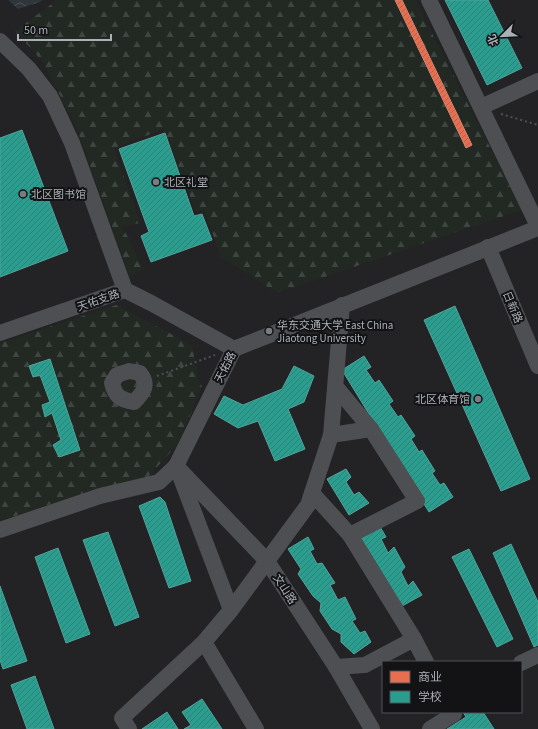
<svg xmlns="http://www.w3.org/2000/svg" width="538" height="729" font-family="'Source Sans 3','Noto Sans SC',sans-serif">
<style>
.built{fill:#232325;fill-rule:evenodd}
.forest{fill:url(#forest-firs)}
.water{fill:url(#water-waves)}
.shops{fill:url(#shops-hatch);stroke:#d58370}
.schools{fill:url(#schools-hatch);stroke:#51a39b}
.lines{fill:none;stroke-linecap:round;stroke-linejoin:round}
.path{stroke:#4f5052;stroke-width:2;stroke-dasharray:2 3;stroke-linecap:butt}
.minor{stroke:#4e4f52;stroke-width:16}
.poi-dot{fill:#797c80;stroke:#131315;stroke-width:1.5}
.labels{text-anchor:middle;stroke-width:4;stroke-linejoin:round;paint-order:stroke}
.poi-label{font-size:11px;fill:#acb1b8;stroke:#131315;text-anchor:start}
.street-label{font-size:11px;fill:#acb1b8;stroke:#131315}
</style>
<defs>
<pattern id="forest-firs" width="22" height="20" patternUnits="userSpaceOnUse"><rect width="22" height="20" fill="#222822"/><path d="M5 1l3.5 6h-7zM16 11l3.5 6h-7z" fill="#3f4540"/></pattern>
<pattern id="water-waves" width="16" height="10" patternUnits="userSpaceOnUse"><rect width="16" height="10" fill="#2f373c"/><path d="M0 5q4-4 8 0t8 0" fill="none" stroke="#4a5256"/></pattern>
<pattern id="shops-hatch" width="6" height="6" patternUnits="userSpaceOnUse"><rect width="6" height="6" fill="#e76f51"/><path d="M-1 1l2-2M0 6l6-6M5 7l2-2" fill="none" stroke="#ba604a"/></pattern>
<pattern id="schools-hatch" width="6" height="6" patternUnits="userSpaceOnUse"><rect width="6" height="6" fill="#2a9d8f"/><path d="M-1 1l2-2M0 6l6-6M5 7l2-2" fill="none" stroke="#2c8379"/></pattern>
</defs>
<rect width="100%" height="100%" fill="#191919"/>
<path class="built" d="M0 0H538V729H0ZM383 662H521V712H383Z"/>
<g class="forest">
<path d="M57 0H415L522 210 277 293 221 257 204 210 196 212 164 129 114 148 140 223 122 227 129 239 143 269 130 277 77 129 43 62 15 31Z"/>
<path d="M116 305 192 345 198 377 202 387 178 444 148 477 93 490 0 521V343Z"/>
</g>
<path class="water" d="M8 0H42L40 2 18 9Z"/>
<path class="shops" d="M395 0H402L472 145 466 148Z"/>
<g class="schools">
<path d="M445 0H488L522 68 487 85Z"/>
<path d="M22 130 68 251 0 277V138Z"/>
<path d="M165 133 194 216 202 214 212 240 151 262 141 236 149 232 119 149Z"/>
<path d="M455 306 530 479 501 491 424 320Z"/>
<path d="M364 356 371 367 366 370 375 383 379 380 393 401 389 404 398 417 401 415 415 436 411 439 419 452 422 450 435 471 432 473 440 485 444 483 453 497 429 512 342 370Z"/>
<path d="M50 359 80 450 59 457 53 445 61 440 52 413 45 417 42 405 50 402 40 375 33 377 29 366Z"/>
<path d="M294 366 314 376 304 402 288 409 305 449 275 461 258 421 238 428 214 414 224 396 243 405 282 389Z"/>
<path d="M346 469 351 477 346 482 354 495 359 492 369 503 349 515 327 479Z"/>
<path d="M160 497 165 502 191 581 169 588 139 506Z"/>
<path d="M379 525 386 537 381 539 388 553 394 547 405 567 401 572 408 586 413 581 422 595 402 606 362 547 366 545 359 536Z"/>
<path d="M108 532 139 617 115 626 83 540Z"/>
<path d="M308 537 314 549 310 551 317 564 322 563 335 583 330 585 338 600 345 597 356 619 352 621 360 633 365 631 371 642 354 654 341 642V634L332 629 320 611 321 603 313 596 298 574 301 569 288 549Z"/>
<path d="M511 544 538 602V645L534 647 493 553Z"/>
<path d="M58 548 90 634 66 643 35 557Z"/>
<path d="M469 549 513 639 497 647 452 557Z"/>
<path d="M0 586 27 661 3 669 0 660Z"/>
<path d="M35 676 54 729H27L11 685Z"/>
<path d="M202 699 222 729H184L191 725 182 712Z"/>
<path d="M167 712 178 729H142Z"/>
<path d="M463 712H483L494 729H447L466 717Z"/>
</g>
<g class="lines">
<g class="path">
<path d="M501 114 538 125"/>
<path d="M157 376 215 355"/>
</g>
<g class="minor">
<path d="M429 0 538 226"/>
<path d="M0 41 29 69 50 96 72 143 125 290"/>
<path d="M481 107 538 81"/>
<path d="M488 247 538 366"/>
<path d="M0 333 125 290 151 303 234 349"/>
<path d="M129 371 140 373C149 385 144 392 134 402 120 400 115 396 112 383L117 375Z"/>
<path d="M336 387 371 429 417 501 350 535 414 639"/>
<path d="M331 435 371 429"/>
<path d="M176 466 267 561 336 667 372 729"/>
<path d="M179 473 231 610"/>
<path d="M312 493 350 535"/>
<path d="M0 530 100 496 159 482 176 466 234 349 538 228"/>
<path d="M204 642 256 729"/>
<path d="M521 663 538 655"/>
<path d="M336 667 365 665 414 639 426 662"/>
<path d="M129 729 122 718 204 642 231 610 308 505 331 435 342 305"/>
<path d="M430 729 454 714 453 712"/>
</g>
</g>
<g class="poi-dot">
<circle cx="156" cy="182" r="4"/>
<circle cx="23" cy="194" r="4"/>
<circle cx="269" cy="331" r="4"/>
<circle cx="478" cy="399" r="4"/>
</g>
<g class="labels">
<g class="poi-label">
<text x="164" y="186">北区礼堂</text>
<text x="31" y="198">北区图书馆</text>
<text x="277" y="329">华东交通大学 East China<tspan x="277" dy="13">Jiaotong University</tspan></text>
<text x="470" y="403" text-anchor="end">北区体育馆</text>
</g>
<g class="street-label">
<text transform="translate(98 300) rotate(-19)" y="4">天佑支路</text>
<text transform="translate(513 307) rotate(67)" y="4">日新路</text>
<text transform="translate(225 367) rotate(-63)" y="4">天佑路</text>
<text transform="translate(285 589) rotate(57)" y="4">文山路</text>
</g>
</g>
<rect x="382" y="661" width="140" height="52" fill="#131315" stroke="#505256"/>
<rect x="390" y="671" width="20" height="12" fill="#e76f51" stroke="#505256"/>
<text x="418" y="681" font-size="12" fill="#acb1b8">商业</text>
<rect x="390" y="691" width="20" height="12" fill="#2a9d8f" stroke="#505256"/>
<text x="418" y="701" font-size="12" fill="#acb1b8">学校</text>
<g transform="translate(502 36) rotate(246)" stroke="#131315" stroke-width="3" paint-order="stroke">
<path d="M0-3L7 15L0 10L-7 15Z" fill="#acb1b8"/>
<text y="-6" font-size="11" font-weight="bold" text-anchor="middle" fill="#acb1b8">北</text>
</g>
<path d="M18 34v6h93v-6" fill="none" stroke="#acb1b8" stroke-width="2"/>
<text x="24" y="34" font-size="12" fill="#acb1b8" stroke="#131315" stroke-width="3" paint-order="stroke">50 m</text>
</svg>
